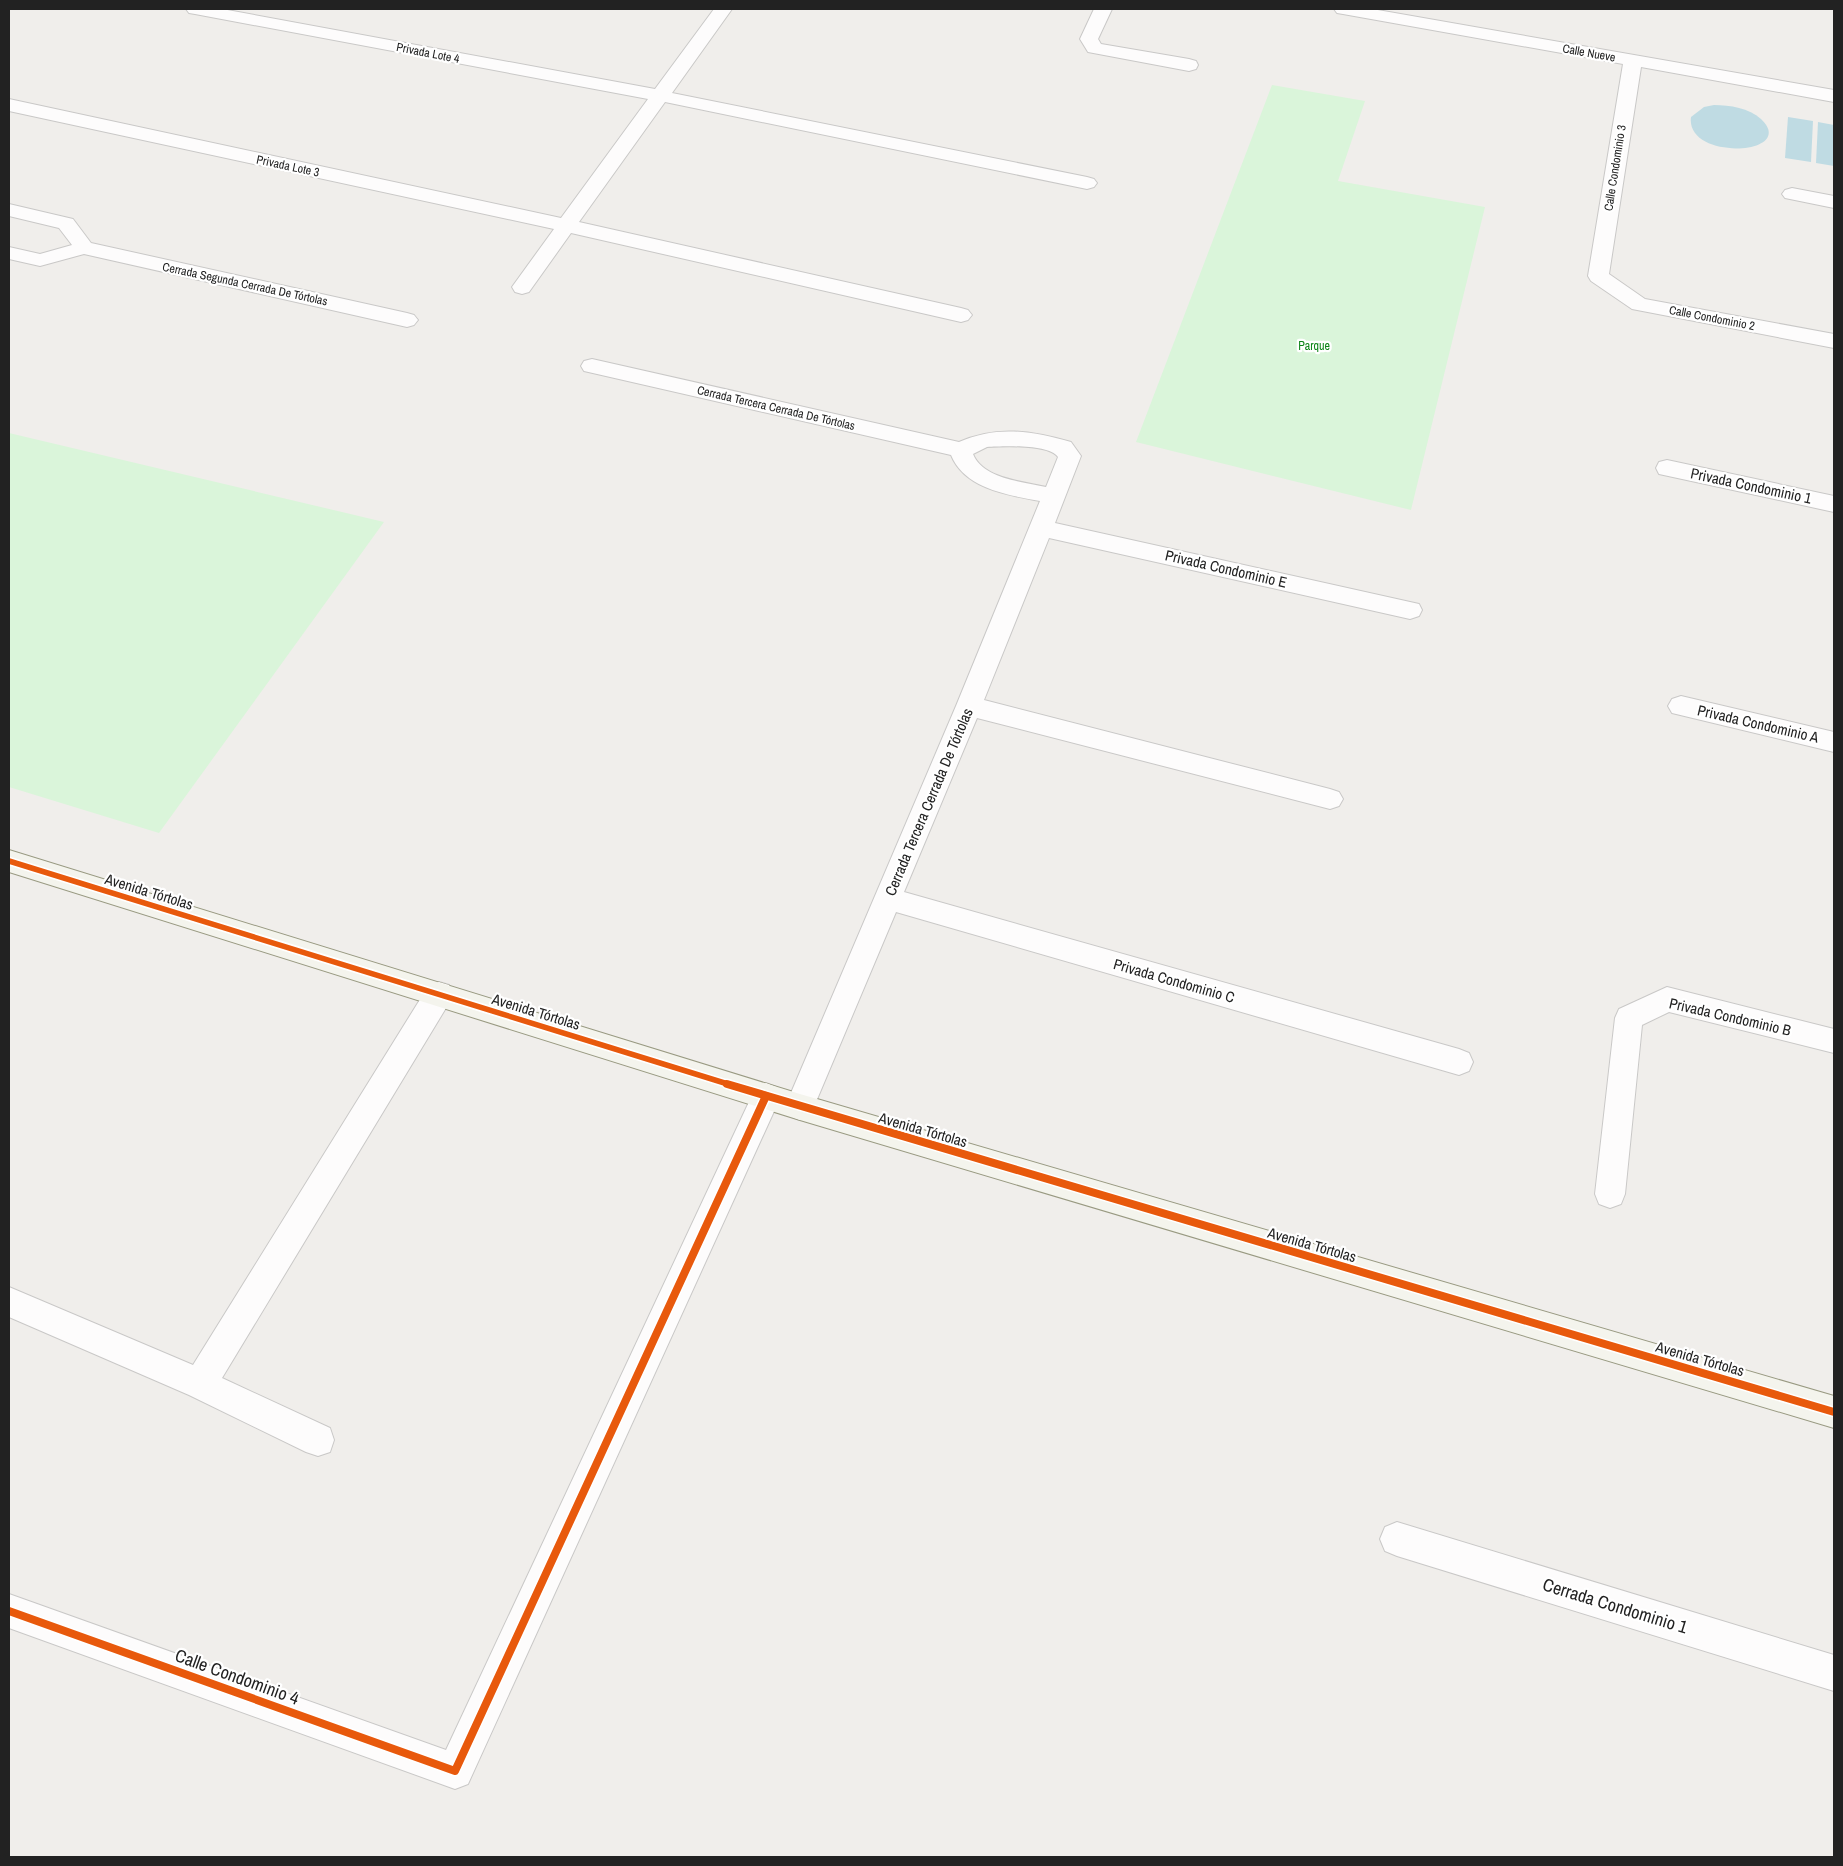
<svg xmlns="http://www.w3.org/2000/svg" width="1843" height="1866" font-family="'Archivo Narrow',sans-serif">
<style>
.park{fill:#daf5da}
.water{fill:#bfdbe3}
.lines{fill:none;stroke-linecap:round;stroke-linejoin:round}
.lane-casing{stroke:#c9c8c7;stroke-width:2}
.street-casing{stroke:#c9c8c7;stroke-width:2}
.secondary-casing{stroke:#999a82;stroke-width:2}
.lane{fill:#fdfcfc;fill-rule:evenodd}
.street{fill:#fdfcfc;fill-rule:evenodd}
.secondary{fill:#f4f4ed;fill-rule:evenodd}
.cycleway-far1-casing{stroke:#fff;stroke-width:9}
.cycleway-casing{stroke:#fff;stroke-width:11}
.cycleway-far1{stroke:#e8590c;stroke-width:5.5}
.cycleway{stroke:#e8590c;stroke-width:8}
.labels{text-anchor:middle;stroke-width:4.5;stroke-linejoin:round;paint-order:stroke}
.far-street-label{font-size:12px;fill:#222;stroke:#fff}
.far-park-label{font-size:12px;fill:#0c8416;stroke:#fff}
.street-label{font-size:15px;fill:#222;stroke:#fff}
.near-street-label{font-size:18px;fill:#222;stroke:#fff}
</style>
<rect width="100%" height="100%" fill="#f0eeeb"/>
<g class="park">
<path d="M1272 85 1365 101 1338 181 1485 207 1411 510 1136 442Z"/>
<path d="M9 433 384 522 159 833 9 787Z"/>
</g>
<g class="water">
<path d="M1714 105C1730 105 1749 108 1761 119 1799 155 1685 162 1691 117L1704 107Z"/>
<path d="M1788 117 1813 121 1811 162 1785 158Z"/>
<path d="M1818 122 1834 125V166L1816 163Z"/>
</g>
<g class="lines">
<g class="lane-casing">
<path id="lane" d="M1792 188 1834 196V208L1785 198 1782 194 1785 190Z"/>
</g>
<g class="street-casing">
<g id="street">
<path d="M186 9H222L655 89 714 9H732L672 93 1087 177 1094 179 1097 183 1094 187 1087 189 665 102 579 222 961 308 968 310 972 315 968 320 961 322 571 233 529 292 522 294 515 292 512 287 554 229 9 111V99L561 218 648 99 195 14 189 13Z"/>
<path d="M1094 9H1112L1098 39 1101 44 1189 59 1196 61 1198 65 1196 69 1189 71 1088 52 1080 39Z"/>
<path d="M1334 9H1372L1834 90V102L1641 67 1609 274 1645 299 1834 334V348L1632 309 1591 281 1588 276 1623 64 1343 14 1337 13Z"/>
<path d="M9 204 73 219 91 243 407 313 414 315 418 320 414 325 407 327 84 254 40 266 9 259V247L40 254 72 245 59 228 9 216Z"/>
<path d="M592 359 959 442C997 425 1032 431 1071 442L1081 456 1055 523 1419 604 1422 610 1419 616 1410 619 1049 538 984 700 1330 789 1339 792 1343 799 1339 806 1330 809 977 718 904 892 1459 1049 1469 1053 1473 1062 1469 1071 1459 1075 896 912 810 1116 800 1120 790 1116 785 1107 956 706 1040 501C1008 495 965 489 951 455L584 371 581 366 584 361ZM987 447C1003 446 1049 444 1058 457L1046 487C1024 482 983 479 973 454Z"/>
<path d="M1667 460 1834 496V512L1659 474 1656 468 1659 462Z"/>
<path d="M1681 696 1834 732V752L1672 713 1668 706 1672 699Z"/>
<path d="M439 982 449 985 453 994 449 1003 222 1378 330 1428 334 1440 330 1452 318 1456 306 1452 189 1395 9 1317V1287L193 1365 429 985Z"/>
<path d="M1667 987 1834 1029V1053L1669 1012 1642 1025 1625 1194 1621 1204 1610 1208 1599 1204 1595 1194 1615 1018 1619 1009Z"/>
<path d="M766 1083 776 1087 781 1096 468 1784 455 1789 9 1628V1594L446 1750 756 1087Z"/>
<path d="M1397 1522 1834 1655V1691L1397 1556 1385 1551 1380 1539 1385 1527Z"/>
</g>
</g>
<g class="secondary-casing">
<path id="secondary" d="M9 850 800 1094 1834 1396V1428L800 1120 9 872Z"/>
</g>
<use href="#lane" class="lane"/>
<use href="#street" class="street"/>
<use href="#secondary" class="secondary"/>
<g class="cycleway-far1-casing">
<path id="cycleway-far1" d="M9 861 731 1085"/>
</g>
<g class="cycleway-casing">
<g id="cycleway">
<path d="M727 1084 1834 1412"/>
<path d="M9 1611 455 1771 766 1096"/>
</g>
</g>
<use href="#cycleway-far1" class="cycleway-far1"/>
<use href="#cycleway" class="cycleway"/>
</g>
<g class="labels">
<g class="far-street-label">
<text transform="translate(428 53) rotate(11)" y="4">Privada Lote 4</text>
<text transform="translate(1589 53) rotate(10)" y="4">Calle Nueve</text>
<text transform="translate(288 166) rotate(12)" y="4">Privada Lote 3</text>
<text transform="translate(1615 168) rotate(-81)" y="4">Calle Condominio 3</text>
<text transform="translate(245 284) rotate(12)" y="4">Cerrada Segunda Cerrada De Tórtolas</text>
<text transform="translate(1712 318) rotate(11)" y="4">Calle Condominio 2</text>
<text transform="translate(776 408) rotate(13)" y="4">Cerrada Tercera Cerrada De Tórtolas</text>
</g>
<g class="far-park-label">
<text x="1314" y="350">Parque</text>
</g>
<g class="street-label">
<text transform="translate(1751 486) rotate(12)" y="5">Privada Condominio 1</text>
<text transform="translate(1226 569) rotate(13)" y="5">Privada Condominio E</text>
<text transform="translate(1758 724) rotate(13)" y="5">Privada Condominio A</text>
<text transform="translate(929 802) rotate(-67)" y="5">Cerrada Tercera Cerrada De Tórtolas</text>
<text transform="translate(149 892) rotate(17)" y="5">Avenida Tórtolas</text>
<text transform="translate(1174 981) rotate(16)" y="5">Privada Condominio C</text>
<text transform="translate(536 1012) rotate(17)" y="5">Avenida Tórtolas</text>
<text transform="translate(1730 1017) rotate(13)" y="5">Privada Condominio B</text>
<text transform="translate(923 1130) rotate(16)" y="5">Avenida Tórtolas</text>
<text transform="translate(1312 1245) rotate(16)" y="5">Avenida Tórtolas</text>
<text transform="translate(1700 1359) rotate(16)" y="5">Avenida Tórtolas</text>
</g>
<g class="near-street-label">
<text transform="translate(1615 1606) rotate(17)" y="6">Cerrada Condominio 1</text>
<text transform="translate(237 1677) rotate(20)" y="6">Calle Condominio 4</text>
</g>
</g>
<rect width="1843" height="1866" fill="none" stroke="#222222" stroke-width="20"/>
</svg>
